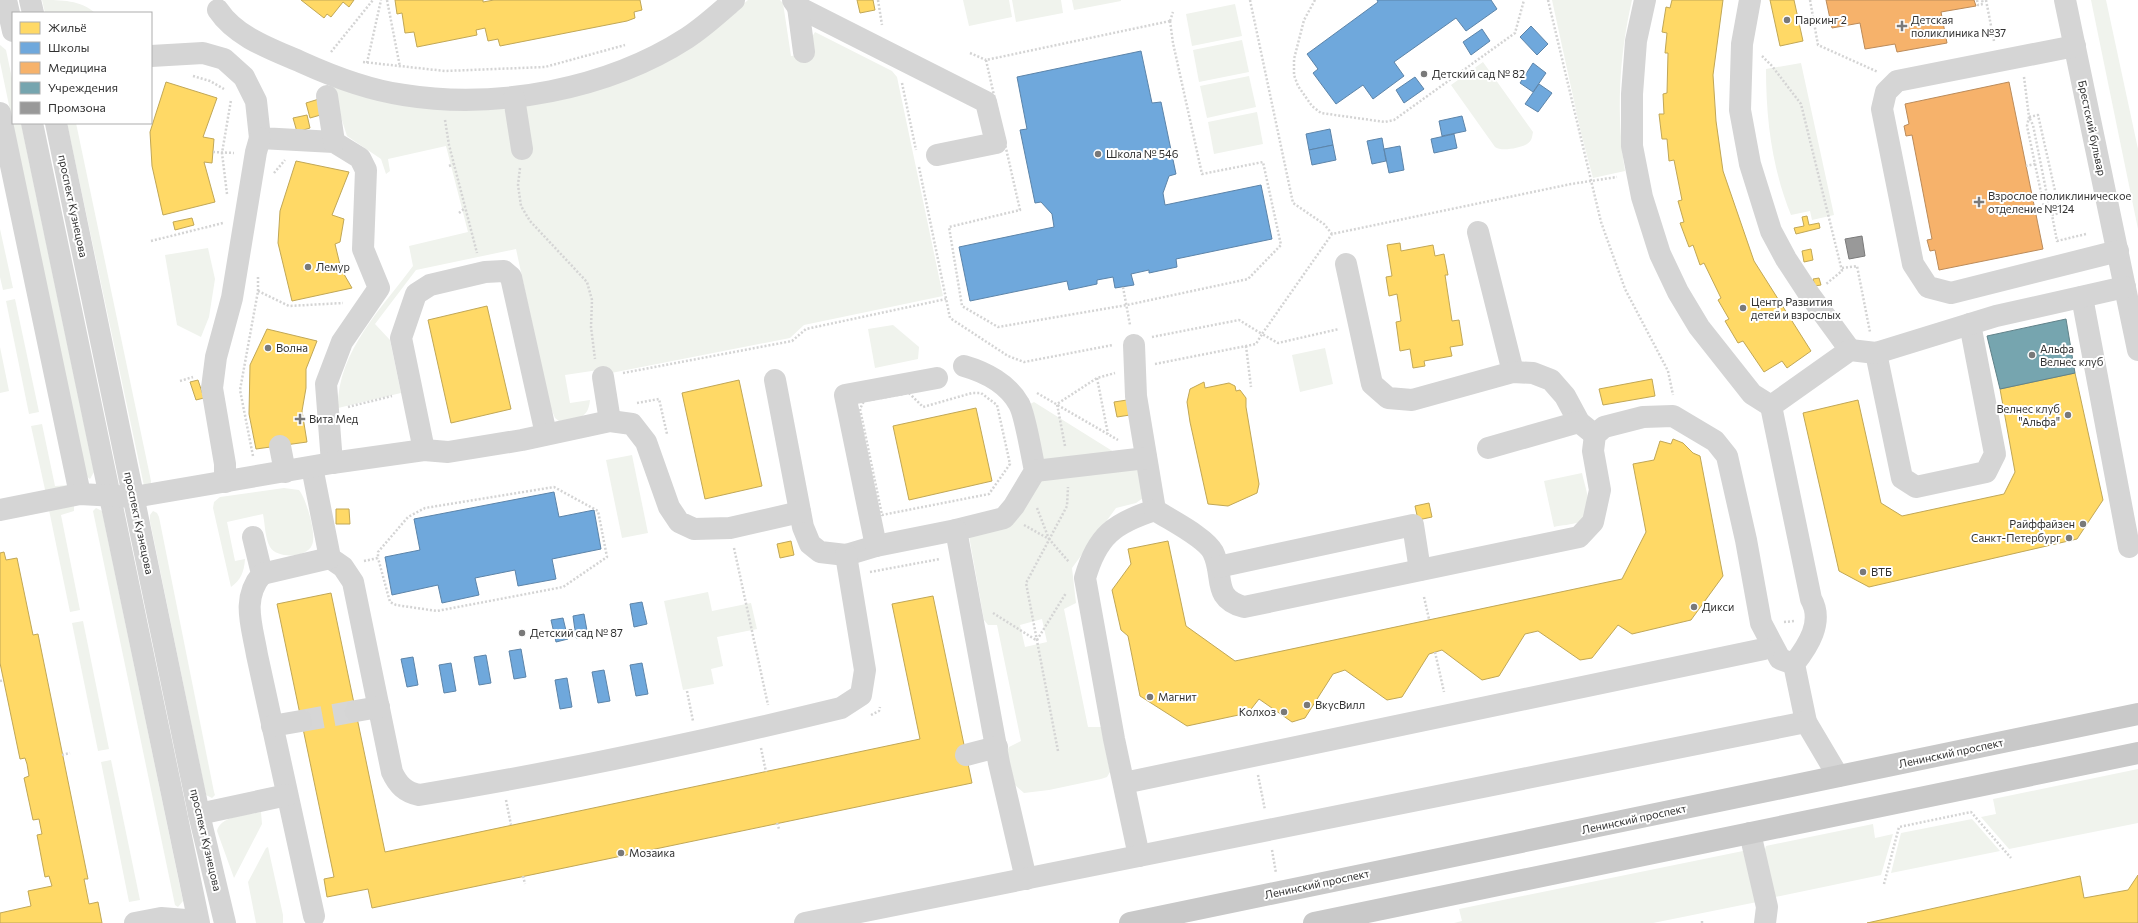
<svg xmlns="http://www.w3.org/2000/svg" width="2138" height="923" font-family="Commissioner,sans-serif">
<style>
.green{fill:#f0f3ed;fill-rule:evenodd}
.homes{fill:#ffd966;stroke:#c1a756}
.schools{fill:#6fa8dc;stroke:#5c84a9}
.health{fill:#f6b26b;stroke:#bb8b5a}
.public{fill:#76a5af;stroke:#618289}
.industry{fill:#999;stroke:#7a7a7a}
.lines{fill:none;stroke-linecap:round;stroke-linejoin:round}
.minor-tunnel{stroke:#d6d6d6;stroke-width:22;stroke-dasharray:22 11;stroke-linecap:butt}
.path{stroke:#d4d4d4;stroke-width:2.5;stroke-dasharray:2 2;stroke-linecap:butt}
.minor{stroke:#d5d5d5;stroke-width:22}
.major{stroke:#c9c9c9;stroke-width:22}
.poi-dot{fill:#797979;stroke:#fff;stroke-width:1.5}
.labels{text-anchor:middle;stroke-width:4;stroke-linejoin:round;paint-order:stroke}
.poi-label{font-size:11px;fill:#313131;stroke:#fff;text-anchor:start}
.street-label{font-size:11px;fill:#313131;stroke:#fff}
</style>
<rect width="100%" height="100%" fill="#fff"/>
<g class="green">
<path d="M42 0C61 0 81 0 95 13H45Z"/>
<path d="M748 0H780L783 3 791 56 814 53 812 37 815 32 892 71 897 77 943 296 804 325 790 338 606 374 605 369 565 375 570 403 590 400C588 421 576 418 559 421L555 418 550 406 516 249 416 270 375 324 390 340 401 393 338 408C337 352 382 308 413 266L409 246 468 232 446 146 388 159 390 171 386 174 381 159 347 136 331 86 503 108 505 110 526 106 724 21Z"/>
<path d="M963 0H1009L1012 17 969 26Z"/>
<path d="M1012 0H1061L1063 13 1016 22Z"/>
<path d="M1072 0H1121V1L1074 10Z"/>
<path d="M1552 0H1632C1619 57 1616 113 1625 171L1593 178 1581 133Z"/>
<path d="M2091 0H2106L2138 149V229Z"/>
<path d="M1235 4 1242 36 1192 46 1186 14Z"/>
<path d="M1242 40 1249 72 1199 82 1193 50Z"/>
<path d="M0 45 6 50 13 83V123H21L94 472 90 479 86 476 0 62Z"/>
<path d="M1483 62 1533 132C1532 137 1532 141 1527 144 1521 148 1501 152 1495 147L1451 85Z"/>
<path d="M1801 63 1834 215 1812 220 1810 211 1791 215C1772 168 1766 120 1766 69Z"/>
<path d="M1249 76 1256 107 1207 118 1200 86Z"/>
<path d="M1257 112 1263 144 1214 154 1208 122Z"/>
<path d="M67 123H76L151 481V485L144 486Z"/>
<path d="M0 229 13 288 3 290 0 277Z"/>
<path d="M208 248 215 279 209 317 201 337 177 325 165 255Z"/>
<path d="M15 299 39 412 29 414 6 301Z"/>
<path d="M893 325 919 347 918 359 875 368 868 329Z"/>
<path d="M0 347 9 391 0 393Z"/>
<path d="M1325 348 1333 384 1300 392 1292 355Z"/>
<path d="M1034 402 1138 467 1143 498 1136 503 1116 508 1072 568 1076 603 1064 609 1088 727H1101L1110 772 1107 777 1101 779 1049 790 1024 793 1015 785 1007 752 1009 747 1021 741 997 625H988L984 620 969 536 1045 473 1030 404ZM1042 619 1047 642 1025 647 1020 625Z"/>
<path d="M42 424 55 486 70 485 46 494 31 426Z"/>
<path d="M632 455 648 533 622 538 606 460Z"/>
<path d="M1582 473C1585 488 1596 512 1579 522 1572 525 1561 525 1554 527L1544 481Z"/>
<path d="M284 488 299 490C306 498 317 535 312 545 307 558 277 559 270 547 265 538 265 524 263 514L227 522 235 561 245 559C244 572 241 580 231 587L213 508 214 502 220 497Z"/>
<path d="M74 506V511L61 515 80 610 70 612 49 510Z"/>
<path d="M96 508 102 511 183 901 178 907 175 905 93 511Z"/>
<path d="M153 511 157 513 159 517 214 792 215 795 212 798 206 795 150 521V515Z"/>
<path d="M708 592 712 611 751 603 757 629 717 637 723 666 711 669 714 684 683 690 664 601Z"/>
<path d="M83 621 109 749 98 751 72 623Z"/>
<path d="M111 760 140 900 129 902 101 762Z"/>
<path d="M2138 769V823L2009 849 1981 817 1996 814 1993 799Z"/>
<path d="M261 812 262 824 234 878 217 831C221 815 248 815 261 812Z"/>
<path d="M1972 819 2000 851 1891 873 1901 833Z"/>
<path d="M1873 824 1875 838 1893 834 1881 875 1775 897 1764 852 1766 846Z"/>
<path d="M268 847 283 915V923H256L248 882 266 848Z"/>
<path d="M1743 851 1757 902 1653 923H1454L1462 921 1459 909Z"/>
</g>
<g class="homes">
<path d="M301 0H354L349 7 343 2 331 17 327 14 324 18Z"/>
<path d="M395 0H483V2L494 0H640L642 10 634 12 635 18 627 21 500 46 498 39 488 41 485 28 476 30 477 35 417 47 414 32 405 33 402 13 397 14Z"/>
<path d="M857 0H873L875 10 860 13Z"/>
<path d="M1672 0H1723L1713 75 1716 121 1723 171 1754 261 1811 351 1787 368 1782 361 1764 372 1743 341 1738 343 1725 321 1729 319 1718 300 1721 298 1704 263 1700 265 1693 245 1689 247 1680 223 1684 222 1678 201 1682 200 1674 160 1669 161 1667 139H1662L1659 114H1664L1663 94 1667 93 1668 53H1665L1667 33 1662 32 1666 7 1670 8Z"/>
<path d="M1770 0H1794L1803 41 1780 46Z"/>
<path d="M166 82 217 98 203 137 214 139 212 163 204 162 215 202 163 215 152 166 150 132Z"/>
<path d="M319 99 324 114 310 118 306 103Z"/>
<path d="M307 115 310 128 297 132 293 118Z"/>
<path d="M296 161 349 172 332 215 344 219 340 242 335 244 341 269 352 288 292 301 278 243 280 211Z"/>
<path d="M1807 216 1809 225 1819 223 1820 228 1796 234 1794 228 1804 226 1802 217Z"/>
<path d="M192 218 194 225 175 230 173 222Z"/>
<path d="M1400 243 1401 251 1433 245 1435 256 1444 254 1448 275H1445L1452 321 1459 320 1463 345 1450 347 1452 356 1424 361 1425 366 1413 368 1410 349 1400 351 1396 322 1401 321 1397 294 1389 296 1386 277 1392 276 1387 245Z"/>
<path d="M1811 249 1813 260 1804 262 1802 251Z"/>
<path d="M1819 278 1821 285 1815 286 1813 279Z"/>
<path d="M487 306 511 409 451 423 428 320Z"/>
<path d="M267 329 317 341 306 369V388L302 411 307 442 256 449 249 414 250 365Z"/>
<path d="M2075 373 2103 500 2077 539 1869 587 1839 571 1803 413 1858 400 1881 503 1902 516 2004 494 2015 472 2000 389Z"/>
<path d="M1652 379 1655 396 1603 405 1599 389Z"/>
<path d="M198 380 204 398 196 400 190 382Z"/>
<path d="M739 380 762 486 705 499 682 393Z"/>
<path d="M1204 382 1205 388 1229 383 1235 386 1236 391 1240 390 1246 398V407L1259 484 1257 493 1228 506 1208 504 1190 422 1187 402 1190 389Z"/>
<path d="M1127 400 1130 415 1117 417 1114 402Z"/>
<path d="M976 408 992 481 909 500 893 426Z"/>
<path d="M1673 439 1683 443 1693 453 1700 456 1723 576 1691 620 1632 634 1618 625 1592 658 1580 660 1538 631 1525 634 1499 676 1482 680 1442 650 1429 654 1402 697 1387 700 1345 670 1333 674 1305 718 1292 722 1259 699 1248 713 1187 726 1140 696 1128 636 1121 630 1112 590 1131 564 1128 549 1168 541 1186 626 1235 661 1622 579 1646 532 1633 464 1654 460 1660 441 1671 444Z"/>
<path d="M1429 503 1432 517 1418 520 1415 506Z"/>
<path d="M336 509H349L350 524H336Z"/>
<path d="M791 541 794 555 780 558 777 544Z"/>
<path d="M4 552 6 560 17 558 33 635 38 634 88 879H84L89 904 98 902 102 923H0V913L31 906 28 891 52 886 49 876 45 877 37 835 42 834 39 819 33 820 24 778 29 776 27 764 25 758 20 759 0 663V553Z"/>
<path d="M331 593 385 852 920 739 892 604 933 596 972 783 372 908 368 889 327 897 324 879 334 877 277 604Z"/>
<path d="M2138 875V923H1867L2080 876 2084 898 2128 890Z"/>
</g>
<g class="schools">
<path d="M1377 0H1491L1497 9 1466 31 1456 18 1394 62 1404 76 1373 99 1363 85 1336 104 1313 73 1318 69 1307 54 1378 2Z"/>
<path d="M1531 26 1548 44 1537 55 1520 37Z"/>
<path d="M1482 29 1490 41 1471 55 1463 42Z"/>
<path d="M1141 51 1152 103 1161 102 1176 174 1169 176 1163 193 1165 205 1261 185 1272 239 1176 259 1177 267 1149 273V270L1131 274 1134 285 1115 288 1113 277 1097 280V284L1069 290 1067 281 970 301 959 247 1054 227 1052 214 1041 202 1035 203 1020 130 1027 129 1017 77Z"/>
<path d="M1533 63 1546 73 1533 92 1520 83Z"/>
<path d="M1415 77 1424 89 1404 103 1396 90Z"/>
<path d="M1539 84 1552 93 1538 112 1525 104Z"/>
<path d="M1462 116 1466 131 1442 136 1439 121Z"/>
<path d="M1330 129 1333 145 1309 150 1306 134Z"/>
<path d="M1454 134 1457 148 1434 153 1431 139Z"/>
<path d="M1382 138 1386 161 1372 164 1367 141Z"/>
<path d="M1333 145 1336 160 1312 165 1309 150Z"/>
<path d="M1400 146 1404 170 1389 173 1384 149Z"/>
<path d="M554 492 559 517 594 510 601 549 552 559 556 579 518 586 515 570 475 578 479 595 442 603 438 585 392 595 385 557 420 550 414 519Z"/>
<path d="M642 602 647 624 634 627 630 604Z"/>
<path d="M584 614 588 636 576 638 573 616Z"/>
<path d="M563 618 568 639 556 642 551 620Z"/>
<path d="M521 649 526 677 514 679 509 651Z"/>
<path d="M486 655 491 683 479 685 474 657Z"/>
<path d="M413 657 418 685 407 687 401 659Z"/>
<path d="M451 663 456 691 444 693 439 665Z"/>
<path d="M642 663 648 694 636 696 630 665Z"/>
<path d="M604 670 610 701 598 703 592 672Z"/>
<path d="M567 678 572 707 560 709 555 680Z"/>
</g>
<g class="health">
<path d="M1826 0H1974L1976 6 1941 12 1947 43 1897 52 1895 44 1865 49 1860 23 1832 28Z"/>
<path d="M2009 82 2043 249 1939 270 1935 250 1930 251 1927 240 1932 239 1912 135 1906 136 1904 126 1909 124 1905 104Z"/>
</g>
<path class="public" d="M2066 319 2075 373 2000 389 1987 336Z"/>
<path class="industry" d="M1862 236 1865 256 1849 259 1845 239Z"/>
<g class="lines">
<path class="minor-tunnel" d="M301 721 356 711"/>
<g class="path">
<path d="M387 0 400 67"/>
<path d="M878 0 882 25"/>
<path d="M1250 0 1293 203 1324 224 1332 234"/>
<path d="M1315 0 1304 20 1294 59V75L1298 86 1312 106 1321 113 1385 122 1394 120 1515 33 1524 0"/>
<path d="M1548 0 1601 222 1625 289 1668 371 1673 395"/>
<path d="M1810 0 1818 45 1878 72"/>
<path d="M1977 0 1978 5 1983 4 1982 0"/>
<path d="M1986 0 1994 41"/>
<path d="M1170 21 1173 43 1202 174 1263 162 1281 245 1248 279 1127 305 998 327 962 306 949 227 1020 210 986 60Z"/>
<path d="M1170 21 1173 12"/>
<path d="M331 52 373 0"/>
<path d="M970 53 986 60"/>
<path d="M1762 56 1772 66 1801 104 1842 271 1826 284"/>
<path d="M363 62 445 71 545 67 625 45"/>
<path d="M367 63 381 0"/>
<path d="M193 76 210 81 224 89"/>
<path d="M2024 77 2029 117 2027 126 2035 164 2026 166"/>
<path d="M902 83 916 150"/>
<path d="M445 120 449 145 477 253"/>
<path d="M213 152 234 153"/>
<path d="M2035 164 2044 207 2049 205 2033 125 2029 117 2038 115 2060 213 2052 215 2057 241 2086 234"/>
<path d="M449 166 454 164"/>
<path d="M919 167 950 318 1008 356 1024 362 1113 345"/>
<path d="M520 168 518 185 521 206 530 221 587 282 592 300 591 327 595 359"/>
<path d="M274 173 285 160"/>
<path d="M227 194 222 153 231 100"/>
<path d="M459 213 465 208"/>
<path d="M151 241 223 223"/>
<path d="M1842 268 1857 266 1870 332"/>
<path d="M1123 287 1130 325"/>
<path d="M258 291 289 306 343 303"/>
<path d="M1152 337 1239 320 1262 334 1332 234 1571 184 1617 177"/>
<path d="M1246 346 1251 387"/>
<path d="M1155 364 1256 344 1262 334 1278 343 1339 329"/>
<path d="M623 373 792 341 806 329 946 299"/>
<path d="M1097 378 1108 434"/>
<path d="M180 381 193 377"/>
<path d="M909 393 923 407 972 393H981L997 405 1010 464 989 494 882 515 860 409 864 401Z"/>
<path d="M1037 393 1118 440"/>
<path d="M637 403 659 399 667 434"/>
<path d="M348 407 392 396"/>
<path d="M1065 446 1057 404 1097 378 1115 373"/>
<path d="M253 456 240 390 258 291V276"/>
<path d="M1037 508 1049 539"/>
<path d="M1024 525 1049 539 1069 562"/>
<path d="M734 548 768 705"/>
<path d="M364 561 378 558V552L408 517 425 508 554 487 598 511 607 557 563 587 437 611 396 605 390 602 378 558"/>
<path d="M870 572 940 559"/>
<path d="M1424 597 1429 619"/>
<path d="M993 613 1036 640"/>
<path d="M1784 622 1795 621"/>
<path d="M1037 640 1066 593"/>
<path d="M1435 652 1444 692"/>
<path d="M0 681 4 680"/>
<path d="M687 691 693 721"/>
<path d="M871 715 879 711 880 707"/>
<path d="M761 748 766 772"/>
<path d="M1058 751 1026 583 1067 506 1068 487"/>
<path d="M62 755 70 753"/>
<path d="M1258 775 1265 810"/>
<path d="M506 800 511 825"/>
<path d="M777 823 779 829"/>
<path d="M1272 850 1276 873"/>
<path d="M523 876 525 884"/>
<path d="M1884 884 1899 827 1971 812 2011 858"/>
<path d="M1702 921V923"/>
</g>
<g class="minor">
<path d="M6 0 13 31"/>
<path d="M30 0 33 13"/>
<path d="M793 0 798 7 986 102 996 143 937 155"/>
<path d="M1645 0 1636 41 1632 94V146L1642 197 1660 254 1678 292 1699 327 1752 394 1771 406"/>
<path d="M1750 0 1742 44 1740 110 1750 164 1771 231 1786 259 1809 294 1850 350"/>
<path d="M2065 0 2138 350"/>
<path d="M798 7 804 52"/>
<path d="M218 10C236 37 271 49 301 62 334 77 368 90 404 95 497 110 608 89 687 38 704 27 719 13 734 0"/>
<path d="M2075 46 1897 81 1886 92 1882 109 1913 264 1928 287 1951 293 2118 251"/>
<path d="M151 56 203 53 224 59 244 77 256 101 260 138 334 142 360 158 366 170 363 249 379 288 342 342 326 384 332 463"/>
<path d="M327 96 334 142"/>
<path d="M514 98 522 149"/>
<path d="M0 113 80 494"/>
<path d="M32 123 199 923"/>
<path d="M56 123 199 814 225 923"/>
<path d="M1478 232 1513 372"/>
<path d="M1346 264 1372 384 1388 398 1412 400 1513 372 1533 373 1551 380 1565 396 1579 422 1595 435"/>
<path d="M2082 297 2129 547"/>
<path d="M1134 345 1136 396 1155 510C1114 523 1097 536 1085 578L1114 739 1139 856"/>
<path d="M1876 353 1902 478 1916 487 1986 472 1995 454 1970 324"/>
<path d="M603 377 610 421"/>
<path d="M775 380 803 527 810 544 820 552 846 555 876 546 956 530 1004 518 1014 506 1035 471C1032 457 1025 414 1019 404 1008 384 985 372 964 366"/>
<path d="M280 446 285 472"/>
<path d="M1488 448 1579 422"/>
<path d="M424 450 401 338 416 294 430 285 485 272 504 271 511 277 546 434"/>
<path d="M312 467 330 558 343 567 353 582 392 772C398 785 405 792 419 795 561 772 701 742 841 708L861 695 865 670 846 555"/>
<path d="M1035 471 1146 458"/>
<path d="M225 482V464L212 388 216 357 232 298 256 152 260 138"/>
<path d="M0 510 80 494 134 497 332 463 424 450 448 452 522 440 610 421 632 424 646 442 669 507 679 522 694 529 730 528 800 512"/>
<path d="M1155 510C1170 520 1205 537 1213 552 1225 576 1211 598 1244 607L1579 537 1593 522 1600 490 1593 451 1595 435 1604 427 1643 417 1673 416 1715 441 1727 456 1746 540 1761 623 1780 659 1794 664"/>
<path d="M956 530 999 763 1026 879"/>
<path d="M253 537 262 574C241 599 252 625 257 655L314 916"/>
<path d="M876 546 845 395 937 378"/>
<path d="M1218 567 1413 525 1420 570"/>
<path d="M262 574 330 558"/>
<path d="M356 711 379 707"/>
<path d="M272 726 301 721"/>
<path d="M966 755 997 747"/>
<path d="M1838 776 1806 722 1794 664C1808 646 1824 622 1811 599L1771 406 1850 350 1876 353 1996 316 2125 287"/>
<path d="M1124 783 1764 649"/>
<path d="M199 814 287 795"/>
<path d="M1750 833 1767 907 1765 923"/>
<path d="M135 923 161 918 198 921"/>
<path d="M805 923 1806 722"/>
</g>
<g class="major">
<path d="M1130 923 2138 714"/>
<path d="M1314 923 2138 753"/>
</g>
</g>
<g class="poi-dot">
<circle cx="1787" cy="20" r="4"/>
<path d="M1900 20h4v4h4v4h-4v4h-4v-4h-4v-4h4z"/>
<circle cx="1424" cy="74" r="4"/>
<circle cx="1098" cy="154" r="4"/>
<path d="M1977 196h4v4h4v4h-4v4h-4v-4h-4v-4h4z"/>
<circle cx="308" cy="267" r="4"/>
<circle cx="1743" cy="308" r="4"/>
<circle cx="268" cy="348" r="4"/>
<circle cx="2032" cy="355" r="4"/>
<circle cx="2068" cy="415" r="4"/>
<path d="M298 413h4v4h4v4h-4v4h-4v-4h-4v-4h4z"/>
<circle cx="2083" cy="524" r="4"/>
<circle cx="2069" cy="538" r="4"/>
<circle cx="1863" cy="572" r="4"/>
<circle cx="1694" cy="607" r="4"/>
<circle cx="522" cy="633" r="4"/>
<circle cx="1150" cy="697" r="4"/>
<circle cx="1307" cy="705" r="4"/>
<circle cx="1284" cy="712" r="4"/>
<circle cx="621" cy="853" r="4"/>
</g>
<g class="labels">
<g class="poi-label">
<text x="1795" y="24">Паркинг 2</text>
<text x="1911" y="24">Детская<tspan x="1911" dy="13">поликлиника №37</tspan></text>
<text x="1432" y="78">Детский сад № 82</text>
<text x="1106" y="158">Школа № 546</text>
<text x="1988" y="200">Взрослое поликлиническое<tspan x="1988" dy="13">отделение №124</tspan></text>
<text x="316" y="271">Лемур</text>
<text x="1751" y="306">Центр Развития<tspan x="1751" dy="13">детей и взрослых</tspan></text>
<text x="276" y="352">Волна</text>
<text x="2040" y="353">Альфа<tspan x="2040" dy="13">Велнес клуб</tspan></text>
<text x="2060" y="413" text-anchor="end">Велнес клуб<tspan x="2060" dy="13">"Альфа"</tspan></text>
<text x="309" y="423">Вита Мед</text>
<text x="2075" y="528" text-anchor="end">Райффайзен</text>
<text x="2061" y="542" text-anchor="end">Санкт-Петербург</text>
<text x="1871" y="576">ВТБ</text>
<text x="1702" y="611">Дикси</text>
<text x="530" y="637">Детский сад № 87</text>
<text x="1158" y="701">Магнит</text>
<text x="1315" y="709">ВкусВилл</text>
<text x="1276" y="716" text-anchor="end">Колхоз</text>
<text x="629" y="857">Мозаика</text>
</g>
<g class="street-label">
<text transform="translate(2092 128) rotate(78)" y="4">Брестский бульвар</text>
<text transform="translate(73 206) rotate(78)" y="4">проспект Кузнецова</text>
<text transform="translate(139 523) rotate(78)" y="4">проспект Кузнецова</text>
<text transform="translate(1951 753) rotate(-12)" y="4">Ленинский проспект</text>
<text transform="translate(1634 819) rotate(-12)" y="4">Ленинский проспект</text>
<text transform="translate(206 840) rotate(77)" y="4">проспект Кузнецова</text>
<text transform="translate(1317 884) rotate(-12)" y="4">Ленинский проспект</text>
</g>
</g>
<rect x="12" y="12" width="140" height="112" fill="#ffffff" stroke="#adadad"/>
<rect x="20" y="22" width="20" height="12" fill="#ffd966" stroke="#adadad"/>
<text x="48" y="32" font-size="12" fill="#313131">Жильё</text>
<rect x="20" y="42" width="20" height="12" fill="#6fa8dc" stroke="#adadad"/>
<text x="48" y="52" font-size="12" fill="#313131">Школы</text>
<rect x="20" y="62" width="20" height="12" fill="#f6b26b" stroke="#adadad"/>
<text x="48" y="72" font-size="12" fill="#313131">Медицина</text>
<rect x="20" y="82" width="20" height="12" fill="#76a5af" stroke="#adadad"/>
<text x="48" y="92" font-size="12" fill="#313131">Учреждения</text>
<rect x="20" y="102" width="20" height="12" fill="#999999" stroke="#adadad"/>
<text x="48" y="112" font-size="12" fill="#313131">Промзона</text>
</svg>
